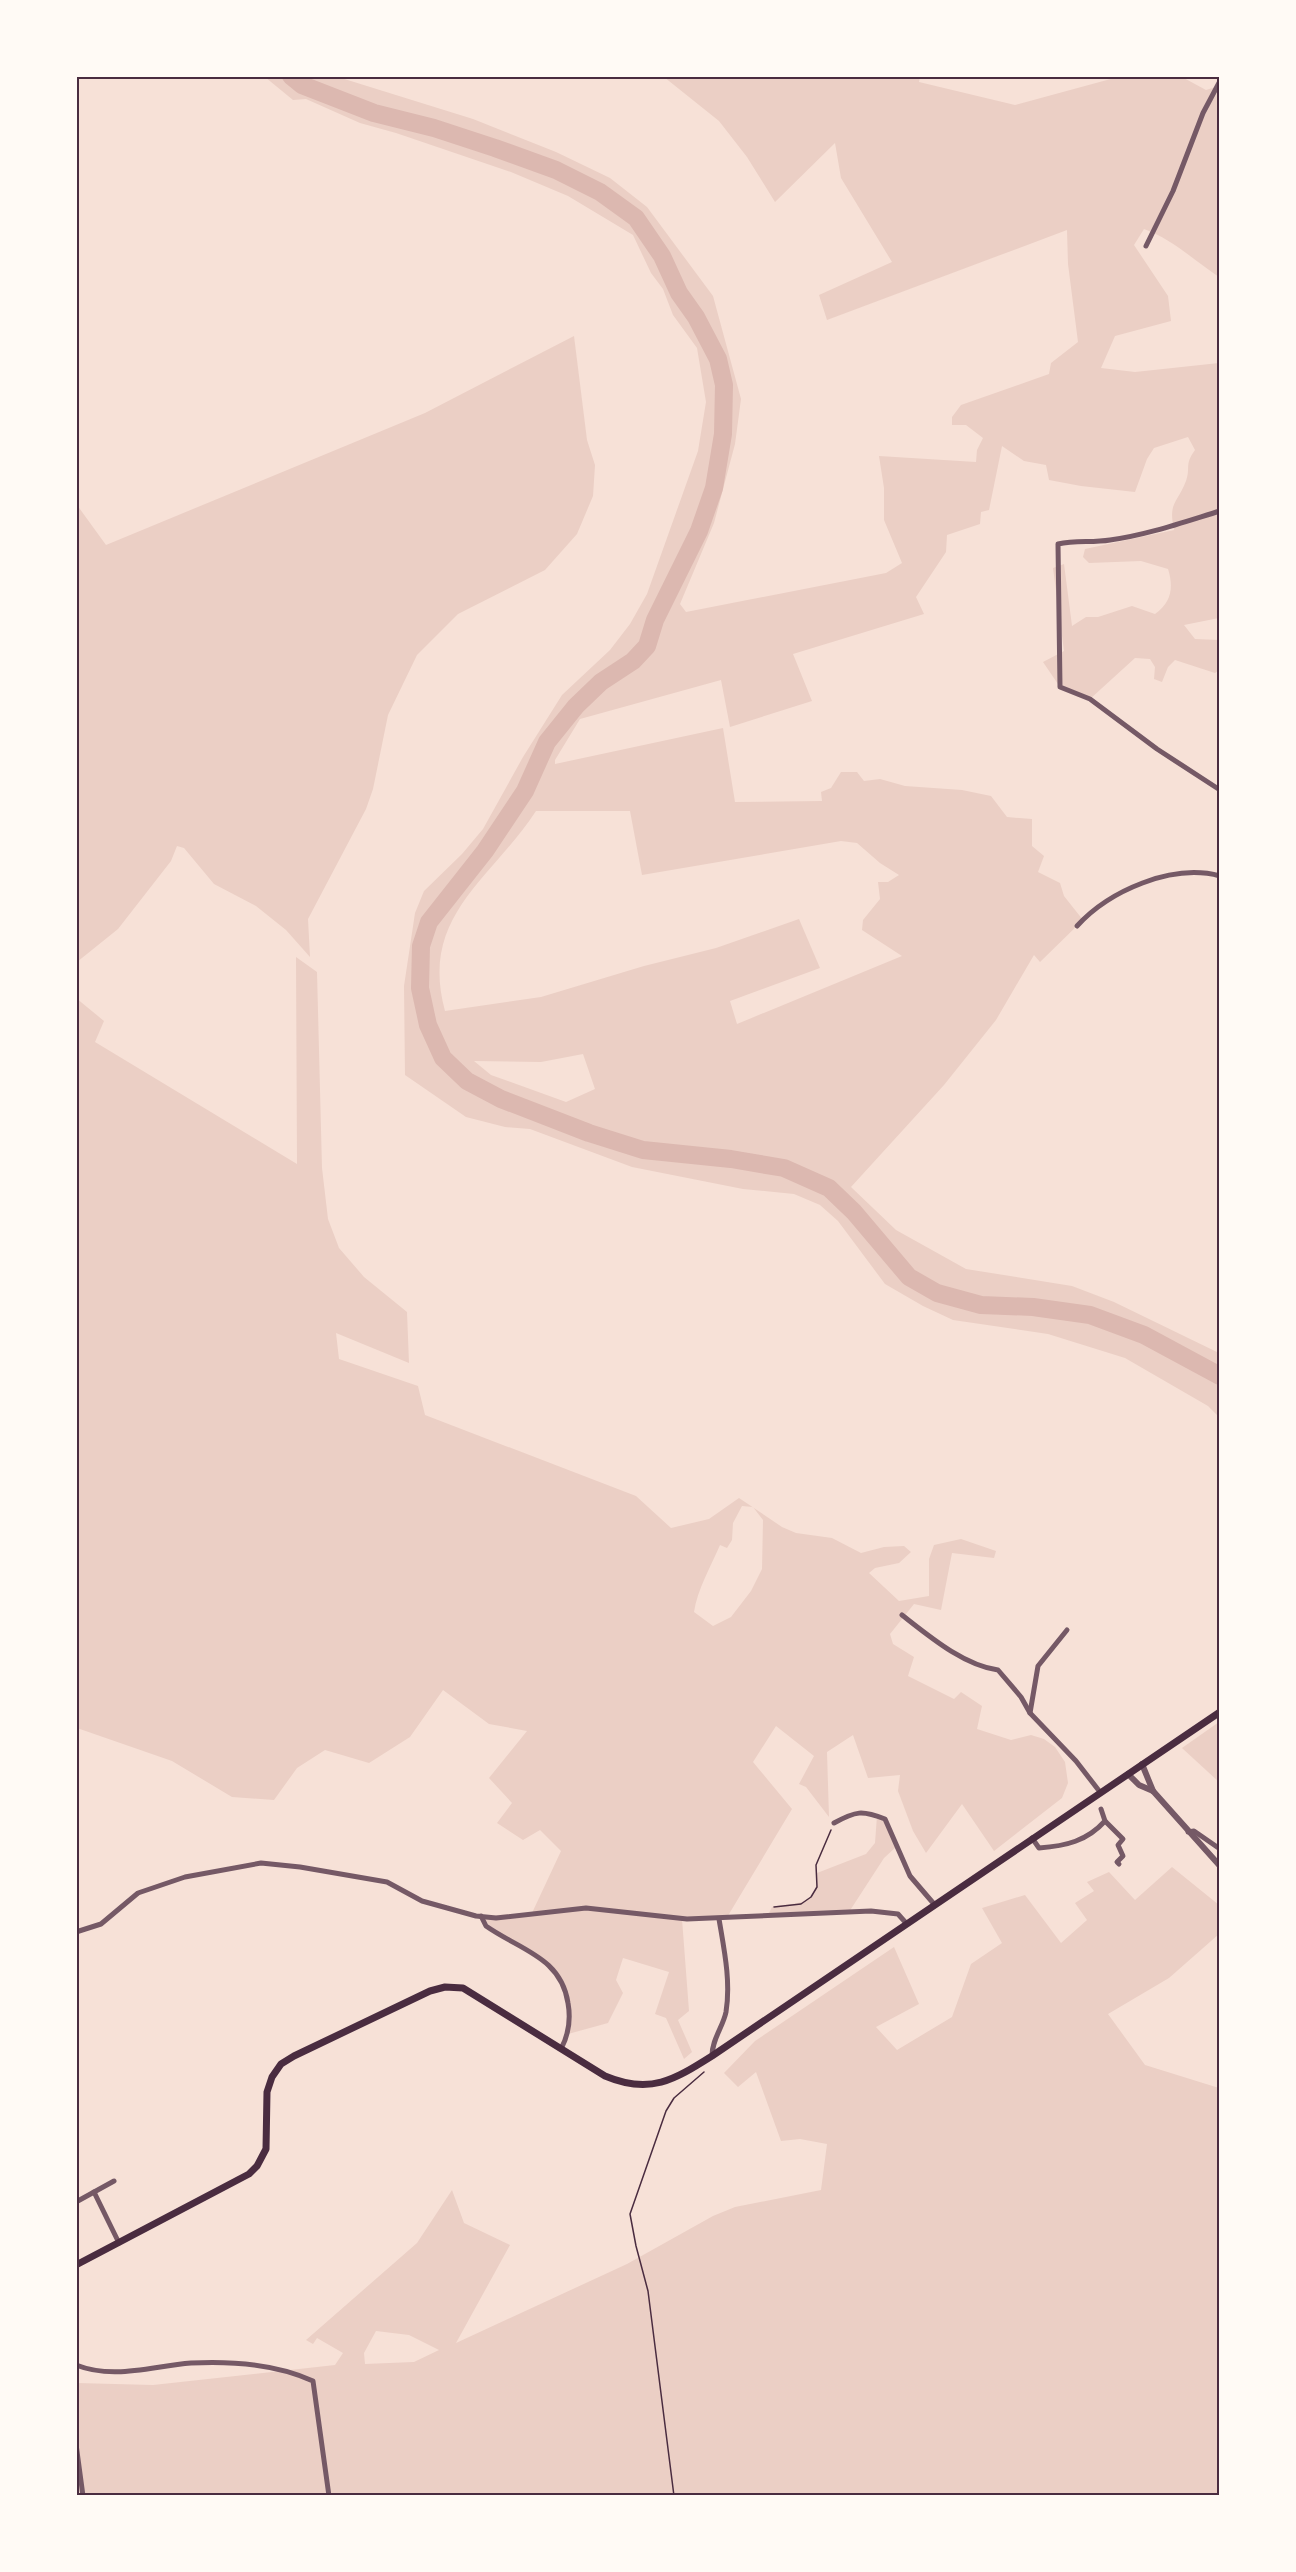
<svg xmlns="http://www.w3.org/2000/svg" width="1296" height="2572" font-family="'Golos Text',sans-serif">
<style>
.green{fill:#ebcfc5;fill-rule:evenodd}
.lines{fill:none;stroke-linecap:round;stroke-linejoin:round}
.river{stroke:#dcb8b0;stroke-width:18}
.path{stroke:#4a2c40;stroke-width:1.5}
.minor{stroke:#755966;stroke-width:5}
.tertiary{stroke:#755966;stroke-width:6}
.secondary{stroke:#4a2c40;stroke-width:7}
.neatline{fill:none;stroke:#4a2c40;stroke-width:2}
</style>
<rect width="100%" height="100%" fill="#f7e1d7"/>
<g class="green">
<path d="M265 77H338L473 119 556 152 610 178 647 207 713 296 741 399 735 444 714 523 680 604 686 612 886 573 902 563 884 520V488L879 456 976 462 977 450 983 438 966 425H952V417L961 405 1049 374 1051 363 1078 342 1068 264 1067 230 827 320 819 295 892 262 841 178 835 143 775 202 747 157 719 121 664 77H920L919 82 1015 105 1118 77H1182L1206 90 1219 86V277C1195 261 1172 239 1144 229L1134 245 1168 296 1171 321 1115 336 1101 368 1135 372 1219 363V618L1184 625 1195 639 1219 640V670L1215 673 1175 660 1168 667 1162 682 1154 679 1155 667 1150 659 1135 658 1090 699 1060 687 1043 662 1064 651 1053 568 1064 564 1072 626 1086 617H1098L1132 606 1155 614C1171 603 1174 588 1168 569L1141 561 1089 563 1083 557 1085 549 1174 530C1168 502 1177 504 1186 481 1191 467 1184 465 1195 450L1188 437 1154 448 1147 459 1135 492 1081 486 1049 480 1046 465 1024 461 1002 446 989 510 981 512 980 524 947 535 946 552 916 597 924 614 793 654 812 701 730 727 721 680 580 719 555 760V764L723 728 735 802 822 801 821 792 831 788 841 772H857L864 781 880 779 905 786 962 790 991 796 1007 817 1032 819V846L1044 856 1038 872 1060 883 1064 896 1083 920 1040 962 1034 955 996 1020 944 1085 851 1187 896 1230 966 1269 1072 1286 1114 1302 1219 1353V1417L1208 1406 1125 1358 1048 1334 953 1320 923 1306 885 1284 838 1221 820 1205 794 1194 743 1189 632 1167 530 1129 505 1127 466 1117 405 1075 404 986 415 913 424 891 462 854 483 829 523 757 562 695 610 650 630 624 647 594 698 451 706 402 697 348 673 315 663 289 651 273 633 235 568 196 511 172 396 133 360 123 306 99 293 100ZM536 811H630L642 875 841 841 857 843 880 863 899 875 888 882H878L880 899 863 920 862 930 902 956 737 1024 730 1001 820 968 799 919 716 948 644 966 541 997 445 1011C419 916 491 880 536 811ZM583 1054 595 1089 566 1102 491 1075 474 1061 541 1062Z"/>
<path d="M574 336 587 440 595 465 593 496 577 534 545 570 458 614 417 655 388 715 373 789 366 809 308 919 310 957 286 930 256 906 214 884 184 848 177 846 171 861 118 929 77 962V505L106 545 425 413Z"/>
<path d="M296 957 317 972 322 1168 328 1219 339 1248 364 1277 407 1312 409 1363 336 1333 339 1359 418 1386 425 1415 636 1496 671 1528 709 1519 739 1498 782 1527 796 1533 832 1538 861 1553 884 1547 904 1546 911 1552 899 1563 875 1568 869 1573 899 1601 929 1596V1559L934 1545 961 1539 996 1551 994 1558 952 1553 941 1610 914 1604 890 1634 893 1644 914 1657 908 1676 954 1699 961 1692 982 1706 977 1729 1011 1740 1031 1735 1044 1739 1055 1747 1065 1762 1068 1783 1062 1798 994 1851 962 1804 926 1853 913 1831 898 1791 900 1775 868 1778 853 1735 827 1752 829 1817 806 1787 799 1784 814 1756 776 1726 753 1762 792 1809 726 1919H682L689 2011 678 2020 692 2052 684 2059 666 2018 655 2014 669 1972 623 1958 616 1980 623 1993 608 2023 568 2034 567 1993 544 1960 497 1933 481 1916 532 1913 561 1851 540 1830 523 1840 497 1823 512 1803 489 1778 527 1731 489 1724 443 1690 410 1737 369 1763 325 1750 297 1768 274 1800 232 1797 172 1761 77 1728 76 998 104 1021 95 1042 297 1164ZM742 1506 753 1507 763 1520 762 1569 751 1591 731 1617 713 1626 694 1612C697 1590 711 1566 720 1545L727 1548 732 1540 733 1523Z"/>
<path d="M1219 1722V1782L1182 1748Z"/>
<path d="M877 1816 885 1819 897 1846 884 1858 849 1912 767 1917 772 1907C797 1901 818 1909 817 1873L866 1854 875 1843Z"/>
<path d="M1172 1867 1219 1905V1934L1169 1978 1108 2014 1145 2065 1219 2088V2495L77 2496V2383L153 2385 335 2365 343 2353 317 2338 313 2344 306 2340 417 2243 452 2190 464 2223 510 2245 456 2343 627 2264 713 2216 735 2207 821 2190 827 2144 800 2139 781 2141 756 2072 738 2087 724 2073 755 2041 894 1947 919 2004 876 2027 897 2050 952 2017 971 1964 1002 1943 982 1908 1025 1895 1061 1943 1087 1920 1075 1903 1094 1891 1087 1882 1109 1872 1135 1900ZM376 2331 409 2335 439 2350 414 2362 365 2364 364 2353Z"/>
</g>
<g class="lines">
<path class="river" d="M291 76 302 85 374 113 434 128 495 148 556 170 600 192 636 218 662 256 679 293 696 317 718 359 724 385 723 434 714 488 699 531 655 620 647 646 633 661 601 682 576 706 547 742 525 791 485 851 429 922 421 946 420 988 428 1025 443 1058 467 1081 501 1099 589 1133 643 1150 731 1159 784 1168 829 1188 854 1212 909 1277 937 1293 981 1305 1033 1307 1090 1315 1144 1335 1220 1376"/>
<g class="path">
<path d="M774 1907 801 1904 811 1897 817 1887 816 1865 831 1830"/>
<path d="M674 2496 648 2291 636 2246 630 2214 666 2111 674 2098 704 2072"/>
</g>
<g class="minor">
<path d="M1146 246 1173 191 1203 113 1220 81"/>
<path d="M1220 511C1184 522 1147 535 1110 540 1092 543 1076 540 1058 544L1060 687 1090 699 1157 749 1220 790"/>
<path d="M1077 926C1109 891 1172 863 1220 876"/>
<path d="M902 1615C929 1636 963 1665 998 1670L1021 1697 1030 1713 1076 1761 1100 1792"/>
<path d="M1030 1713 1038 1666 1067 1630"/>
<path d="M1105 1821 1123 1839 1118 1845 1123 1856 1117 1862 1119 1864"/>
<path d="M834 1823C856 1811 862 1810 885 1819L910 1876 934 1904"/>
<path d="M1188 1832 1194 1831 1220 1849"/>
<path d="M1032 1838 1039 1848C1066 1846 1087 1841 1105 1821L1101 1809"/>
<path d="M481 1916 486 1926C520 1950 561 1957 568 2003 571 2020 569 2034 561 2049"/>
<path d="M76 1932 101 1924 138 1893 185 1877 261 1863 300 1867 387 1882 422 1901 476 1916 496 1918 586 1908 687 1919 871 1911 898 1914 906 1923"/>
<path d="M712 2056C712 2039 723 2027 726 2012 731 1981 724 1949 719 1919"/>
<path d="M94 2192 119 2243"/>
<path d="M76 2202 114 2181"/>
<path d="M76 2365C114 2380 152 2366 191 2363 231 2361 276 2364 313 2381L329 2496"/>
<path d="M76 2444 83 2496"/>
</g>
<g class="tertiary">
<path d="M1142 1764 1153 1791"/>
<path d="M1128 1774 1139 1785 1153 1791 1220 1866"/>
</g>
<path class="secondary" d="M76 2265 249 2174 257 2166 266 2149 267 2092 272 2077 281 2064 294 2056 430 1991 445 1987 463 1988 605 2076C650 2095 674 2080 712 2056L1220 1712"/>
</g>
<rect width="1296" height="2572" fill="none" stroke="#fffaf5" stroke-width="156"/>
<rect x="78" y="78" width="1140" height="2416" class="neatline"/>
</svg>
